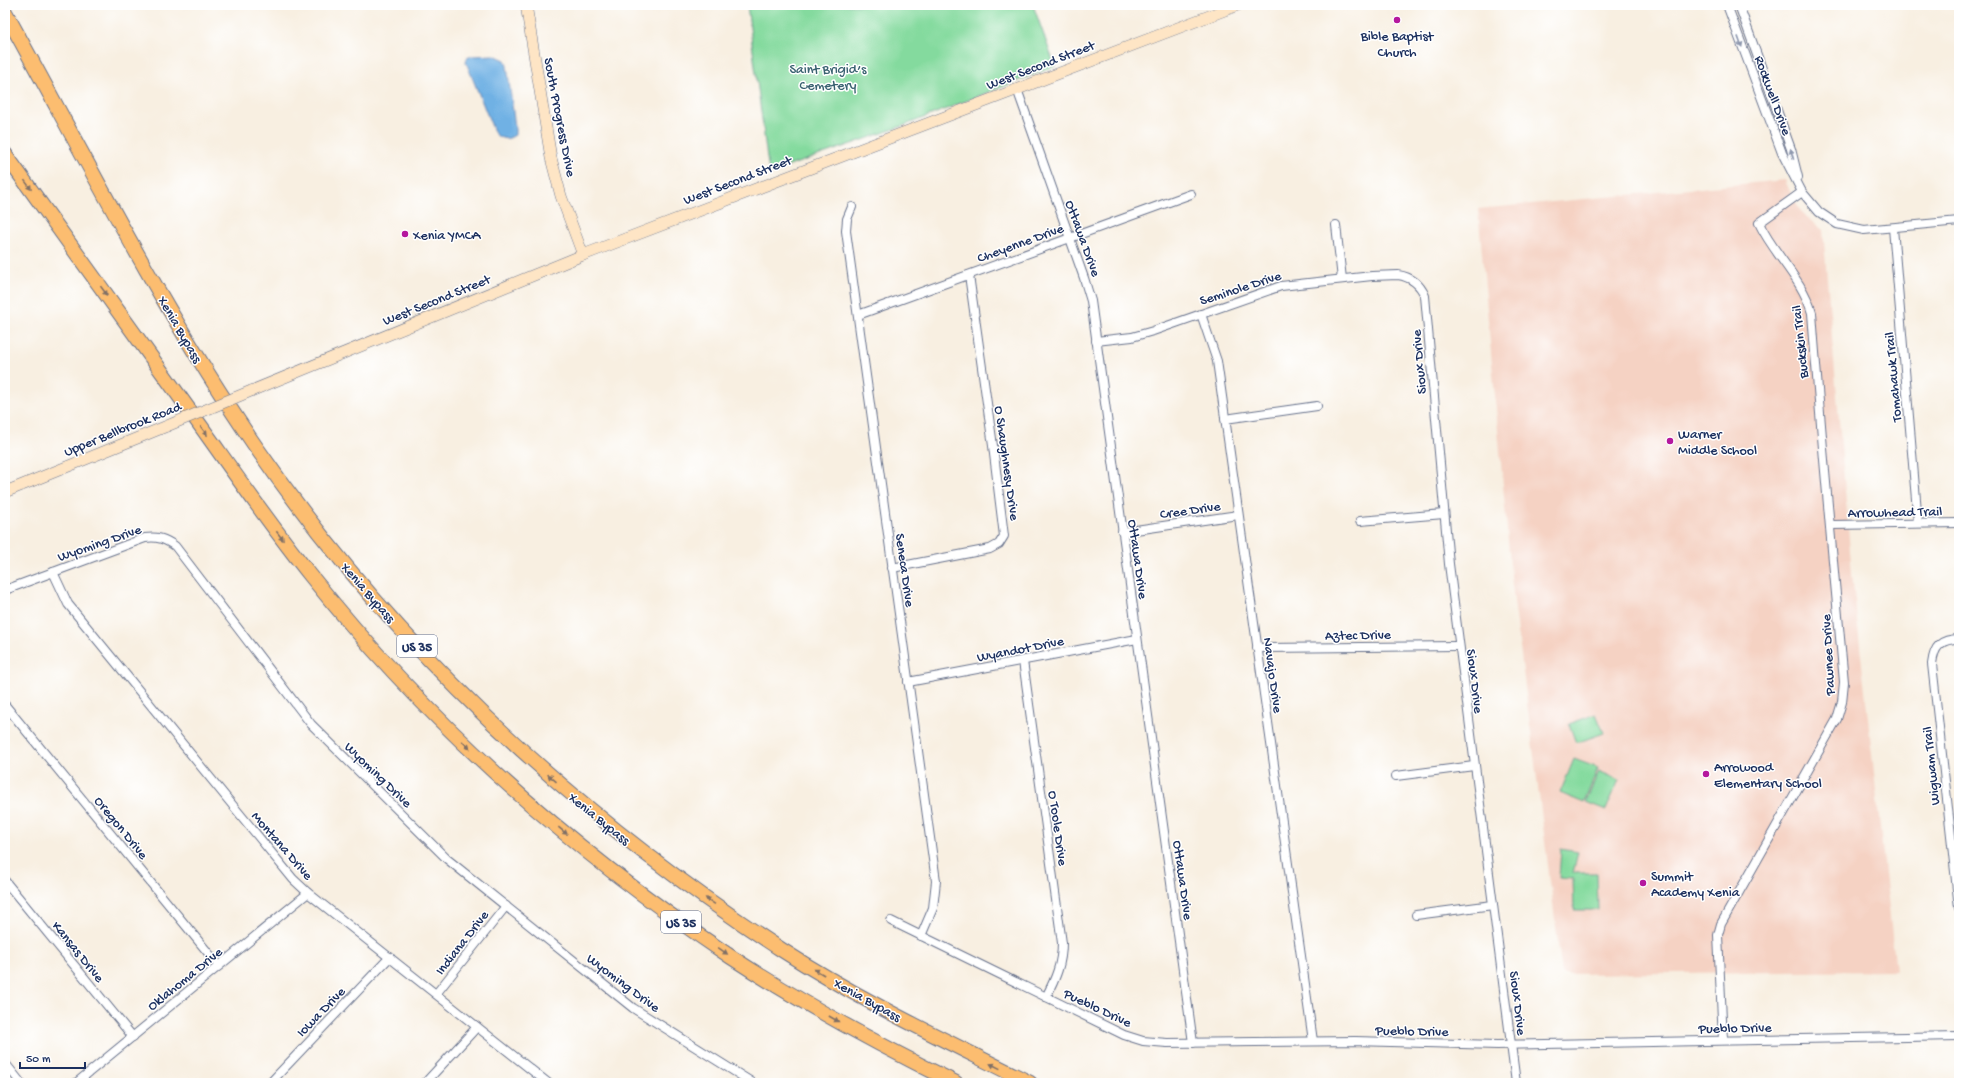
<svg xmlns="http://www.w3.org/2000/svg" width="1964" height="1088" font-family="'Gochi Hand',sans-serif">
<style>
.built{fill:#f5d2c3}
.green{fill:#84da9e;stroke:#50847e}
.water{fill:#6fb1e4;stroke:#4570a1}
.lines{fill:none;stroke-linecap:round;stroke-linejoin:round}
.street-casing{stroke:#68728c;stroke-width:10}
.secondary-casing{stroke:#68728c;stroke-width:12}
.highway-casing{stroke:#68728c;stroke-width:16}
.street{stroke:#fff;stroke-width:8}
.secondary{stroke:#fee5c5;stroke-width:11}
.highway{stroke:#fcbd6f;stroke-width:14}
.secondary-bridge-casing{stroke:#68728c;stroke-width:12;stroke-linecap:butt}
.secondary-bridge{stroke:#fee5c5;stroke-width:11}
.oneway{fill:#8d97ae}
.oneway2{fill:#806f66}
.poi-dot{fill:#b5179e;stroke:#fff;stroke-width:1.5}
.labels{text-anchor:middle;stroke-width:3;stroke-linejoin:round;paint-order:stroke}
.shield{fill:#fff;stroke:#5f6d8e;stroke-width:1}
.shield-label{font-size:13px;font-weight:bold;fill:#1b2f5e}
.poi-label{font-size:14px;fill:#1b2f5e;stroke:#fff;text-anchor:start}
.street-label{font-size:14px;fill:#1b2f5e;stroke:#fff}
.park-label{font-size:14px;fill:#3a6271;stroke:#fff}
</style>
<rect width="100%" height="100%" fill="#fff"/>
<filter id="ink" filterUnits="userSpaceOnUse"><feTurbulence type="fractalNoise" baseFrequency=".025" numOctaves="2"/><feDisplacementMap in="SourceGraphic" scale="8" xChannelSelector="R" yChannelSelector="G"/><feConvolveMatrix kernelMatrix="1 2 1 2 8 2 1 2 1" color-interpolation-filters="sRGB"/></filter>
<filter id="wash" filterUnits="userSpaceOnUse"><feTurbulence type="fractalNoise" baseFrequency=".012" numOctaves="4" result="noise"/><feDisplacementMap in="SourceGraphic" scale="16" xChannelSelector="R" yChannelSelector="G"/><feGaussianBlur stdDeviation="0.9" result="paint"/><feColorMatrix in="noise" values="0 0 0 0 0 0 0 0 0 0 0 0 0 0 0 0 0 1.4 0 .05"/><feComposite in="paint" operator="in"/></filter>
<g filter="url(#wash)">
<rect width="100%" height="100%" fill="#f8efe1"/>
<path class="built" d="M1785 180 1792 196 1800 210 1811 221 1823 230 1852 574 1896 971 1562 974 1512 585 1478 209Z"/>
<g class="green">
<path d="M747 5H1033L1055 66 908 124 769 173Z"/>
<path d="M1596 714 1604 733 1576 743 1569 724Z"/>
<path d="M1574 759 1598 768 1584 803 1560 793Z"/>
<path d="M1599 771 1619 780 1606 810 1586 802Z"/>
<path d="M1561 849 1578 852 1573 873H1597L1598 910H1574L1573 878 1572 879 1559 878Z"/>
</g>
<path class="water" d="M494 55 505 60 507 66 515 127V135C507 140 503 140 495 134L466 62 467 58 472 56Z"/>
</g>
<g filter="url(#ink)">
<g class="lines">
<g class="street-casing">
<g id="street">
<path d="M1727 5 1782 153 1802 192 1819 212 1837 224 1864 230 1959 221"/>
<path d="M1739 5 1791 149 1798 177"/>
<path d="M1017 89 1084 278 1091 301 1193 1043"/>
<path d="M852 207 847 219 846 231 936 881 933 908 921 936"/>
<path d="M1336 225 1342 279"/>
<path d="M1893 228 1918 523"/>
<path d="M1201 314 1217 361 1313 1041"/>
<path d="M858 315 1191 194"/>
<path d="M1096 341 1132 337 1153 331 1281 286 1372 276 1398 275C1411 277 1420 284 1425 296L1449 564 1516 1083"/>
<path d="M1225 419 1317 406"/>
<path d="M1360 521 1444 514"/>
<path d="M1831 525 1959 523"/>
<path d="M1122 532 1238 515"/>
<path d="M892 568 990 549 999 544 1004 536 993 446 969 275"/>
<path d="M53 572 68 604 293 879 308 893 548 1083"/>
<path d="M5 590 145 538C157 536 165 539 175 546L311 724 447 859 633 1008 753 1083"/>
<path d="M1959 639C1941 639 1934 646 1932 664L1959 908"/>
<path d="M1257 648 1458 646"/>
<path d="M1023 661 1062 943C1062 963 1056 978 1046 997"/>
<path d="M908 682 1137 639"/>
<path d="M5 705 219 966"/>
<path d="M1396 776 1474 766"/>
<path d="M5 881 133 1037"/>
<path d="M1416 915 1493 905"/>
<path d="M891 921 1124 1035 1143 1041 1167 1043 1355 1041 1497 1045 1959 1036"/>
<path d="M436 994 506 906"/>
<path d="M1723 1040 1718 935 1721 924 1837 719 1842 702 1844 682C1833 559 1821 436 1812 313 1802 278 1774 255 1759 223L1802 192"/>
<path d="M5 1063 21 1083"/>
<path d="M76 1083 308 893"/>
<path d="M270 1083 390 957"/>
<path d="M425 1083 477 1027"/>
</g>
</g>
<g class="secondary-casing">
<g id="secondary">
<path d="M526 5 551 158 561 196 583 255"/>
<path d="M251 391 583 255 1238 5"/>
<path d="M5 492 167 426"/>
</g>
</g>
<g class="highway-casing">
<g id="highway">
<path d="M5 12C86 158 161 309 256 447 396 650 576 816 782 950 861 1001 947 1041 1030 1083"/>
<path d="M5 154C68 242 131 330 195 418 233 471 270 525 311 576 429 724 574 852 731 957 803 1004 879 1045 956 1083"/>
</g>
</g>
<use href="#street" class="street"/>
<use href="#secondary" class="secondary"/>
<use href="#highway" class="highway"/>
<g class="secondary-bridge-casing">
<path id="secondary-bridge" d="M167 426 251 391"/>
</g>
<use href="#secondary-bridge" class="secondary-bridge"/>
</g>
<defs><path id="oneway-solid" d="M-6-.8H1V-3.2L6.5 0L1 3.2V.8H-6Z"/></defs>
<g class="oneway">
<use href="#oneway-solid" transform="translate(1740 42) rotate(70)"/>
<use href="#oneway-solid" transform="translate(1792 154) rotate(-106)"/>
</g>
<g class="oneway2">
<use href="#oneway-solid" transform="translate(28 185) rotate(54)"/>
<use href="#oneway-solid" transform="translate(104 291) rotate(54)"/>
<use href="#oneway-solid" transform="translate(204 431) rotate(54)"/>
<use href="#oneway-solid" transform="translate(280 536) rotate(53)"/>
<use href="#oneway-solid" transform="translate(466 745) rotate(44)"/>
<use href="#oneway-solid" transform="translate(552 778) rotate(-139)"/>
<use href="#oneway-solid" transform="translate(563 831) rotate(39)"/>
<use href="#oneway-solid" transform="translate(710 901) rotate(-146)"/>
<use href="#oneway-solid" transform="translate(723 951) rotate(35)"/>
<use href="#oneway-solid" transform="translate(819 972) rotate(-150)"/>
<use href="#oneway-solid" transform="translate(834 1019) rotate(30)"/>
<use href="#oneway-solid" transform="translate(995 1066) rotate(-154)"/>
</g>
</g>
<g class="poi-dot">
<circle cx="1397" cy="20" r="4"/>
<circle cx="405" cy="234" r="4"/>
<circle cx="1670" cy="441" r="4"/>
<circle cx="1706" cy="774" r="4"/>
<circle cx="1643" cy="883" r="4"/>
</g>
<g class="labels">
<g class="shield">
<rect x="397" y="635" width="40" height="22" rx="3"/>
<rect x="661" y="911" width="40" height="22" rx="3"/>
</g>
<g class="shield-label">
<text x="417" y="651">US 35</text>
<text x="681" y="927">US 35</text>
</g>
<g class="poi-label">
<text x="1397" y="40" text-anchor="middle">Bible Baptist<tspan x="1397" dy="16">Church</tspan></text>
<text x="413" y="239">Xenia YMCA</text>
<text x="1678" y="438">Warner<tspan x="1678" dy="16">Middle School</tspan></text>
<text x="1714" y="771">Arrowood<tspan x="1714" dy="16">Elementary School</tspan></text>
<text x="1651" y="880">Summit<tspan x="1651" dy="16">Academy Xenia</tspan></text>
</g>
<g class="street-label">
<text transform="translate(1040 64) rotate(-21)" y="5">West Second Street</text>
<text transform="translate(1774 95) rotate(70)" y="5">Rockwell Drive</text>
<text transform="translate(561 117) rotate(79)" y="5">South Progress Drive</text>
<text transform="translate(737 179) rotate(-21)" y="5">West Second Street</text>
<text transform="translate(1084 238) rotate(70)" y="5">Ottawa Drive</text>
<text transform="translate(1020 242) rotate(-20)" y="5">Cheyenne Drive</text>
<text transform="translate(1240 287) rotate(-18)" y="5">Seminole Drive</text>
<text transform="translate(436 299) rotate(-22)" y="5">West Second Street</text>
<text transform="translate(181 329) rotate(60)" y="5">Xenia Bypass</text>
<text transform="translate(1799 342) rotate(-96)" y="5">Buckskin Trail</text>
<text transform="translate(1418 362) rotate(-95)" y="5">Sioux Drive</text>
<text transform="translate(1892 377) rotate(-95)" y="5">Tomahawk Trail</text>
<text transform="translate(122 428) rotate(-22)" y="5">Upper Bellbrook Road</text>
<text transform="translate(1008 463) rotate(82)" y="5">O Shaughnesy Drive</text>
<text transform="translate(1190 509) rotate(-8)" y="5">Cree Drive</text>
<text transform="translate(1895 511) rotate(-1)" y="5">Arrowhead Trail</text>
<text transform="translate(99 542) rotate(-19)" y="5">Wyoming Drive</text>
<text transform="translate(1139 559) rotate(82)" y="5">Ottawa Drive</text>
<text transform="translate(906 570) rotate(82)" y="5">Seneca Drive</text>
<text transform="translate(369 592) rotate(49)" y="5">Xenia Bypass</text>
<text transform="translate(1358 634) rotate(-1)" y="5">Aztec Drive</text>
<text transform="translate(1020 648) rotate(-11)" y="5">Wyandot Drive</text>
<text transform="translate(1827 655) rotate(-93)" y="5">Pawnee Drive</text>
<text transform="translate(1274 675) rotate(82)" y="5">Navajo Drive</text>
<text transform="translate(1476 681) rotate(83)" y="5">Sioux Drive</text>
<text transform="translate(1930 766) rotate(-96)" y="5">Wigwam Trail</text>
<text transform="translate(379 774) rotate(44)" y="5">Wyoming Drive</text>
<text transform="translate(600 818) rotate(39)" y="5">Xenia Bypass</text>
<text transform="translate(122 827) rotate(51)" y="5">Oregon Drive</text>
<text transform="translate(1059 828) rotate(82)" y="5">O Toole Drive</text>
<text transform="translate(283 845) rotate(49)" y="5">Montana Drive</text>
<text transform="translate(1184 880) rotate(82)" y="5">Ottawa Drive</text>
<text transform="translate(461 942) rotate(-52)" y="5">Indiana Drive</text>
<text transform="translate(79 951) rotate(51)" y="5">Kansas Drive</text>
<text transform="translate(184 978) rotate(-39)" y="5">Oklahoma Drive</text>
<text transform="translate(624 982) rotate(37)" y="5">Wyoming Drive</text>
<text transform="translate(868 999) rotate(29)" y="5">Xenia Bypass</text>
<text transform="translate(1519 1003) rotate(83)" y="5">Sioux Drive</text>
<text transform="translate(1098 1007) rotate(25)" y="5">Pueblo Drive</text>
<text transform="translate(320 1011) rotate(-46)" y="5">Iowa Drive</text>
<text transform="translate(1735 1027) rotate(-1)" y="5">Pueblo Drive</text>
<text transform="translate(1412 1030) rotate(1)" y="5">Pueblo Drive</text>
</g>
<g class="park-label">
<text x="828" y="73">Saint Brigid’s<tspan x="828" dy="16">Cemetery</tspan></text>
</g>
</g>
<rect width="1964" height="1088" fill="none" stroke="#fff" stroke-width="20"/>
<path d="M20 1062v6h65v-6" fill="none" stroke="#1b2f5e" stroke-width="2"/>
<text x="26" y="1062" font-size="12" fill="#1b2f5e" stroke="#ffffff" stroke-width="3" paint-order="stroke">50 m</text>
</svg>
